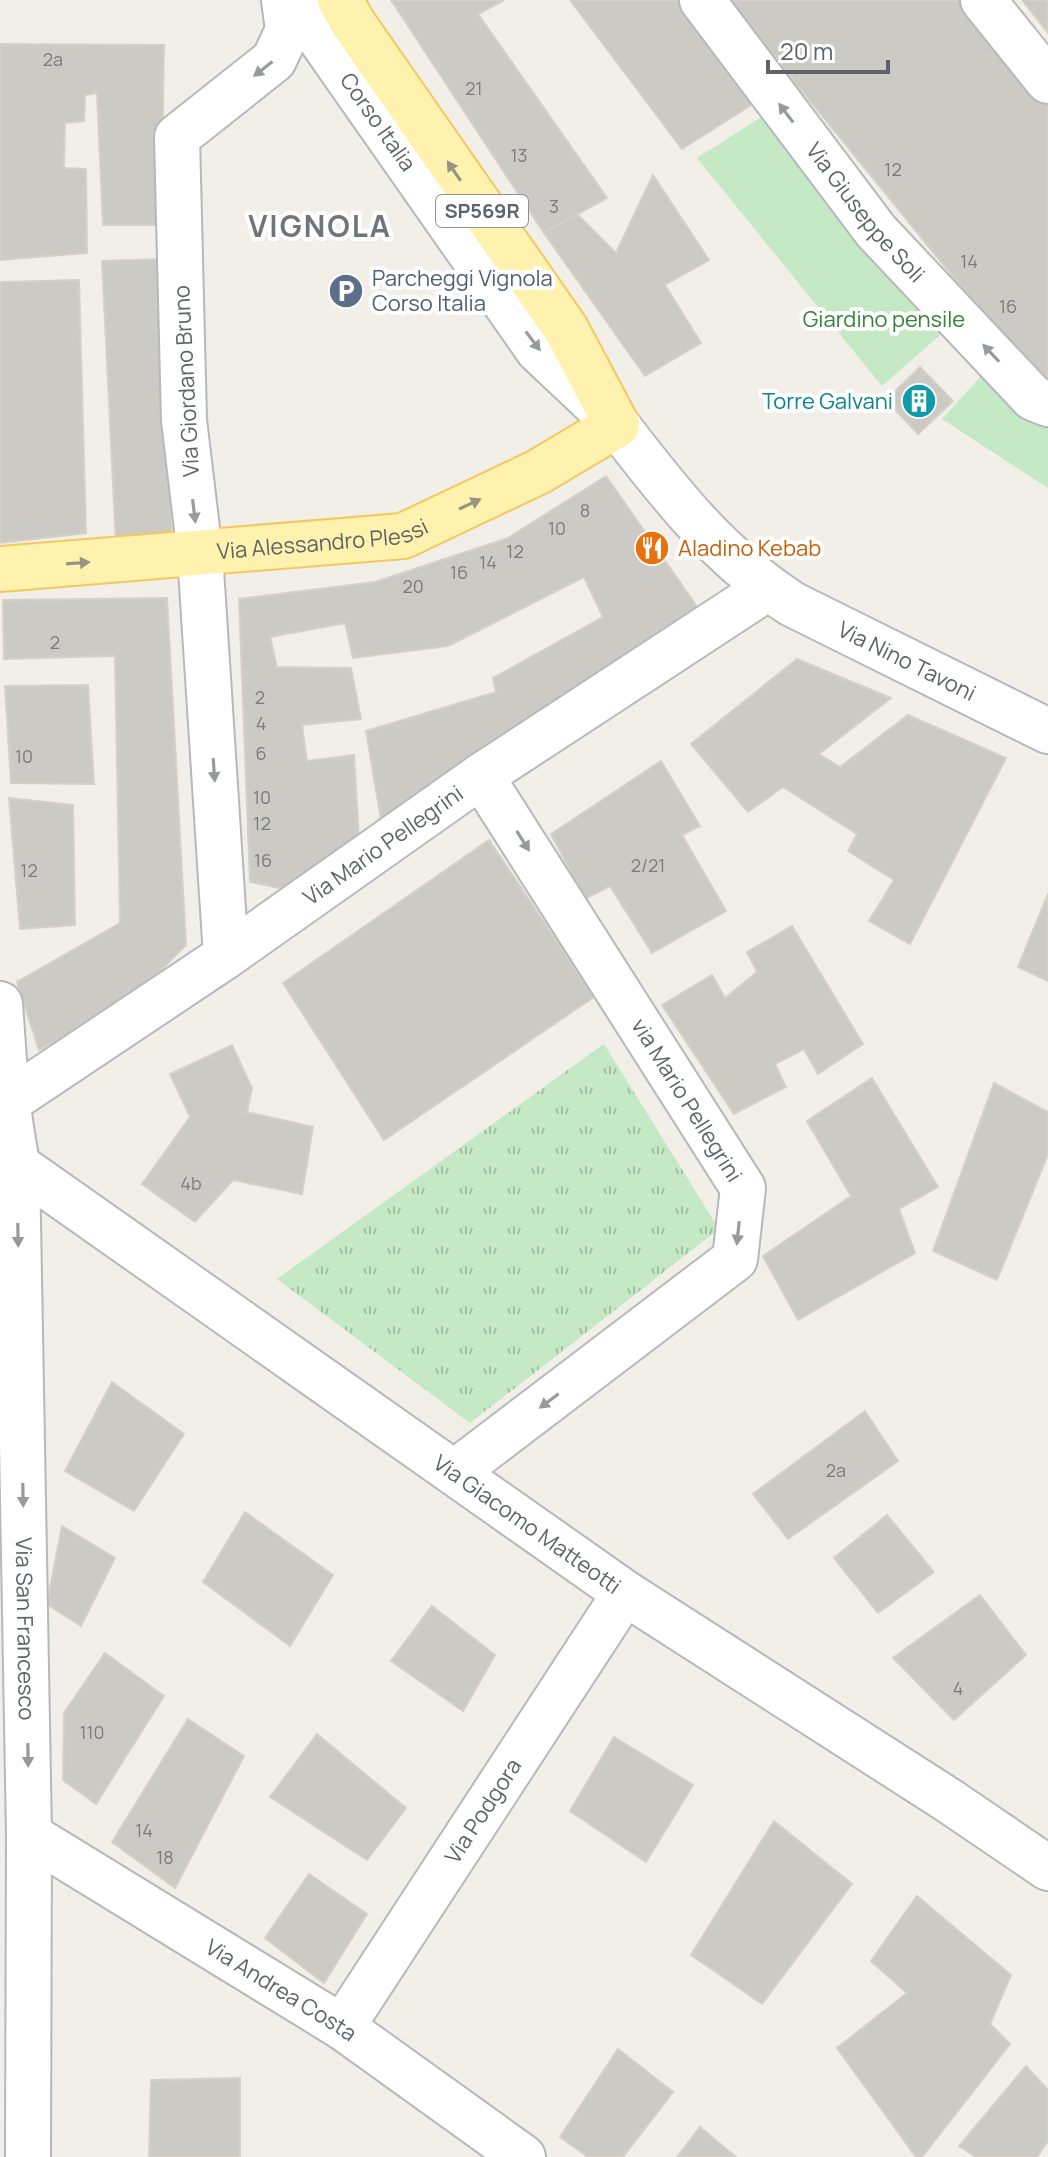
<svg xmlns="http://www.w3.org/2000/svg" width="1048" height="2157" font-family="Manrope,sans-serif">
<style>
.grass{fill:url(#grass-tufts)}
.garden{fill:#c5e8c5}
.building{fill:#cccac5;stroke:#d6d1c6;stroke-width:2}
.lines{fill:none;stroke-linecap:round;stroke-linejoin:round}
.street-casing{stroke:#b5b8bc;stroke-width:48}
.secondary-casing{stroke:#b6babf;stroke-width:48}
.primary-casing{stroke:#f2c960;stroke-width:48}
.street{stroke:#fff;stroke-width:44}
.secondary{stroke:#fff;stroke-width:44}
.primary{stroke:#fff2af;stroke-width:44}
.oneway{fill:#979a9d}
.oneway2{fill:#979581}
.labels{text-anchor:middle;stroke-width:8;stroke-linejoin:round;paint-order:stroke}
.number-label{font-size:18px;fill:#7a7d7f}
.shield{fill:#fff;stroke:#8f9295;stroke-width:2}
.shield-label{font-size:20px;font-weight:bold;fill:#5f6368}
.street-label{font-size:22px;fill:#5f6368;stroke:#fff}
.service-label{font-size:22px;fill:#4e5e75;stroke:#fff;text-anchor:start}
.park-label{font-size:22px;fill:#348238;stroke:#fff}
.culture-label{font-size:22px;fill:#0d838f;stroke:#fff;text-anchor:end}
.food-label{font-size:22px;fill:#c56008;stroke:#fff;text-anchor:start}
.district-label{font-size:30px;font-weight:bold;letter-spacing:2px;fill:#70757a;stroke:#fff}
</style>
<defs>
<pattern id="grass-tufts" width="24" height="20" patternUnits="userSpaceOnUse" patternTransform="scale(2)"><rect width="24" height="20" fill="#c5e8c5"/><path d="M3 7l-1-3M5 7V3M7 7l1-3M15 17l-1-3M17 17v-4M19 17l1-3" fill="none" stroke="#a3c0a4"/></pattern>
</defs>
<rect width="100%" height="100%" fill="#f1efe8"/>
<path class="grass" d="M604 1044 719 1229 470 1423 277 1279Z"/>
<g class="garden">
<path d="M768 113 948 328 882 386 697 158Z"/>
<path d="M985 372 1048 412V488L942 419Z"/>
</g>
<g class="building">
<path d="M391 0H504L478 14 607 198 544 233Z"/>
<path d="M570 0H686L759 100 682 149Z"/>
<path d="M728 0H962L1048 105V383L1042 386Z"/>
<path d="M1022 0H1048V33Z"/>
<path d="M0 44 164 45 161 225H103L97 93 85 95 84 121 65 123 64 168 86 169 87 253 0 260Z"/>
<path d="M653 175 709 260 665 285 701 343 645 376 544 233 577 214 616 253Z"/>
<path d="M163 259 172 543 116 544 102 261Z"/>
<path d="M79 280 86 533 0 543V282Z"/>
<path d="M920 367 953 401 918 434 886 400Z"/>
<path d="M606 476 700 611 381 820 366 731 496 692 493 678 603 617 584 577 448 646 353 658 345 623 270 637 277 667 351 668 361 719 302 725 307 761 354 755 359 838 283 889 250 882 239 599 375 582 508 538Z"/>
<path d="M167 598 186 945 125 1006 39 1050 17 982 120 923 115 656 4 659 3 600Z"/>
<path d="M797 659 891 698 819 754 840 767 908 715 1006 758 910 944 869 921 894 880 848 851 857 834 783 787 748 812 691 744Z"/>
<path d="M88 685 94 784 11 783 5 686Z"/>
<path d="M661 761 700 826 682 835 726 911 652 953 610 886 585 899 551 834Z"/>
<path d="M9 798 73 805 75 925 20 929Z"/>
<path d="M489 840 594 997 384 1140 283 983Z"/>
<path d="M1048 894V981L1018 967Z"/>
<path d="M792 926 863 1044 818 1074 804 1049 775 1064 786 1087 734 1114 662 1005 712 975 725 998 757 972 747 952Z"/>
<path d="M232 1045 252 1088 247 1112 313 1127 302 1194 233 1180 195 1222 142 1184 190 1117 170 1074Z"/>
<path d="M872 1078 938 1187 899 1209 915 1253 798 1320 763 1256 851 1196 807 1121Z"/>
<path d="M994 1083 1048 1112V1154L997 1280 933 1251Z"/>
<path d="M112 1382 184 1434 134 1511 65 1471Z"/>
<path d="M865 1411 898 1461 788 1539 753 1494Z"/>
<path d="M245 1512 333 1575 290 1646 203 1582Z"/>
<path d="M887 1515 934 1572 878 1613 834 1558Z"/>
<path d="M62 1526 115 1558 81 1626 47 1604Z"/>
<path d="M980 1595 1026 1655 954 1720 893 1658Z"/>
<path d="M432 1606 495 1655 463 1711 391 1661Z"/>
<path d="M105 1653 164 1696 96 1804 63 1780 64 1713Z"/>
<path d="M188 1719 244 1756 175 1888 112 1842Z"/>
<path d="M317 1734 406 1808 367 1860 270 1797Z"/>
<path d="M614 1737 693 1785 646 1862 570 1811Z"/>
<path d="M774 1821 852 1884 762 2004 691 1955Z"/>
<path d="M309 1874 367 1914 324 1983 265 1938Z"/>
<path d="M917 1896 1011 1975 990 2024 1010 2044 922 2157H916L837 2048 907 1993 871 1961Z"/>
<path d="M618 2049 673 2092 623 2157H588L560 2137Z"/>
<path d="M1026 2066 1048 2090V2141L1037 2157H976L959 2146Z"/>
<path d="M240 2078V2157H149L151 2080Z"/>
<path d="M700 2127 736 2157H677Z"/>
</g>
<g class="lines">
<g class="street-casing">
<g id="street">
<path id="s1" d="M298 0 323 43 538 350 609 417"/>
<path id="s2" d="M702 0 876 231 1033 398 1048 404"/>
<path d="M983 0 1048 81"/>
<path d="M226 956 200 554 184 420 177 137 274 60 288 30 284 0"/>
<path id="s3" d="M0 1004 7 1102 17 1165 29 1835 28 2157"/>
<path id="s4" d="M17 1165 625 1593 948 1800 1048 1868"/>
<path d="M455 1472 735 1259 743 1188 481 776"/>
<path id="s5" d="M29 1835 342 2027 523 2157"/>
<path id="s6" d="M342 2027 625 1593"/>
</g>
</g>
<g class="secondary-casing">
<g id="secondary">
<path id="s7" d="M617 425C670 494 718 556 792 604L1048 731"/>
<path id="s8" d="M0 1107 226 956 481 776 768 588"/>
</g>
</g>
<g class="primary-casing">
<g id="primary">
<path id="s9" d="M0 569 403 536 538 472 617 425 566 329 353 23 340 0"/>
</g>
</g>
<use href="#street" class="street"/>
<use href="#secondary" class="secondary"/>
<use href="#primary" class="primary"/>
</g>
<defs><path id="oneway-solid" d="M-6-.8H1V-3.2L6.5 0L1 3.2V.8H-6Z" transform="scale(2)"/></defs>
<g class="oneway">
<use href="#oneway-solid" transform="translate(263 69) rotate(142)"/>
<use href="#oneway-solid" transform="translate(786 113) rotate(-127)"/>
<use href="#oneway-solid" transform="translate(533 341) rotate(53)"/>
<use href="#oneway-solid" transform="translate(991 353) rotate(-133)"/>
<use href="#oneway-solid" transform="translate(194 511) rotate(83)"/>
<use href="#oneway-solid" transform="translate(214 770) rotate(86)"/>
<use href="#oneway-solid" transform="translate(523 841) rotate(58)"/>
<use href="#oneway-solid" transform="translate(738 1233) rotate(96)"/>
<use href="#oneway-solid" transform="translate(18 1235) rotate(89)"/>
<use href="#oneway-solid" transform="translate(549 1401) rotate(143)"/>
<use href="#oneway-solid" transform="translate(23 1495) rotate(89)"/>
<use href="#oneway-solid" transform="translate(28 1755) rotate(89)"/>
</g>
<g class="oneway2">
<use href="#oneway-solid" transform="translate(454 171) rotate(-124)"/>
<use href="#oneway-solid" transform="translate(470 504) rotate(-25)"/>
<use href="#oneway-solid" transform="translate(78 563) rotate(-4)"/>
</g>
<defs>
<g id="parking-disc" transform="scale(1.8)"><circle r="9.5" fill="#5c6f8a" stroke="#fff"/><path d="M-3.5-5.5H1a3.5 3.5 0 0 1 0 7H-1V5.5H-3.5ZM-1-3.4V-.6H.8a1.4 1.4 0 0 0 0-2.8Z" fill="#fff"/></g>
<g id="building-disc" transform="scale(1.8)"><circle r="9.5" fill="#0f9aa8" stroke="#fff"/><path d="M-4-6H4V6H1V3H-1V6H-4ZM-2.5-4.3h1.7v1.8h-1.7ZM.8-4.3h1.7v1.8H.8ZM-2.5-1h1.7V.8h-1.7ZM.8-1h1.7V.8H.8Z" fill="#fff"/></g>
<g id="restaurant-disc" transform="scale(1.8)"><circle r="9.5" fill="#e8710a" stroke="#fff"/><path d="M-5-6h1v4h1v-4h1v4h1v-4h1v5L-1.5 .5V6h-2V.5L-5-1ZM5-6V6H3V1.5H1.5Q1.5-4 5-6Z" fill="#fff"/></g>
</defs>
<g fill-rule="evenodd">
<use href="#parking-disc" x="346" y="291"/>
<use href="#building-disc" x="919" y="401"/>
<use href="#restaurant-disc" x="652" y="548"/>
</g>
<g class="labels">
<g class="number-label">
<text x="53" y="66">2a</text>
<text x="474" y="95">21</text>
<text x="519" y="162">13</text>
<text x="893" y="176">12</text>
<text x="554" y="213">3</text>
<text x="969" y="268">14</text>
<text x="1008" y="313">16</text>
<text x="585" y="517">8</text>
<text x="557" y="535">10</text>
<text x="515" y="558">12</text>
<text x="488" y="569">14</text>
<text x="459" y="579">16</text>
<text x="413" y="593">20</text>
<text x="55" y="649">2</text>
<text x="260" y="704">2</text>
<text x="261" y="730">4</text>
<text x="261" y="760">6</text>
<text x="24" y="763">10</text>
<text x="262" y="804">10</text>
<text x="262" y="830">12</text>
<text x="263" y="867">16</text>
<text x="648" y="872">2/21</text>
<text x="29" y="877">12</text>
<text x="191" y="1190">4b</text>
<text x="836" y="1477">2a</text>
<text x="958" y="1695">4</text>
<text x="92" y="1739">110</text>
<text x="144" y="1837">14</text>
<text x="165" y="1864">18</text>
</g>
<rect class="shield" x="436" y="195" width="92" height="32" rx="6"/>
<g class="shield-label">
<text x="482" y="218">SP569R</text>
</g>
<g class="street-label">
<text dy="8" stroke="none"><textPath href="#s1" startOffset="146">Corso Italia</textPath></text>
<text dy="8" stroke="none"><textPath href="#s2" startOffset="268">Via Giuseppe Soli</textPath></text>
<text transform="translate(186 381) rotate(-93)" y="8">Via Giordano Bruno</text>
<text dy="8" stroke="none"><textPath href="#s9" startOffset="324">Via Alessandro Plessi</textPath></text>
<text dy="8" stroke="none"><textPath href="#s7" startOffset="380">Via Nino Tavoni</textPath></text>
<text dy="8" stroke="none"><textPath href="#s8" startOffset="464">Via Mario Pellegrini</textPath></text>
<text transform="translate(687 1100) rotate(58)" y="8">via Mario Pellegrini</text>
<text dy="8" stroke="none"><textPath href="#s4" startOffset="624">Via Giacomo Matteotti</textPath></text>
<text dy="8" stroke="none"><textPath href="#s3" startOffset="626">Via San Francesco</textPath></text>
<text dy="8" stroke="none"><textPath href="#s6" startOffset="258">Via Podgora</textPath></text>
<text dy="8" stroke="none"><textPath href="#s5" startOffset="296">Via Andrea Costa</textPath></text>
</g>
<g class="service-label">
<text x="372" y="286">Parcheggi Vignola<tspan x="372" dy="25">Corso Italia</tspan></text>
</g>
<g class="park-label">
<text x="884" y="327">Giardino pensile</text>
</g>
<g class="culture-label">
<text x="893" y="409">Torre Galvani</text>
</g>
<g class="food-label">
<text x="678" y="556">Aladino Kebab</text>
</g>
<g class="district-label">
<text x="320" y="237">VIGNOLA</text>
</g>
</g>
<path d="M768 60v12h120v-12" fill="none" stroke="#5f6368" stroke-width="4"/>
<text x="780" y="60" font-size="24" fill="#5f6368" stroke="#ffffff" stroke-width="6" paint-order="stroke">20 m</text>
</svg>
